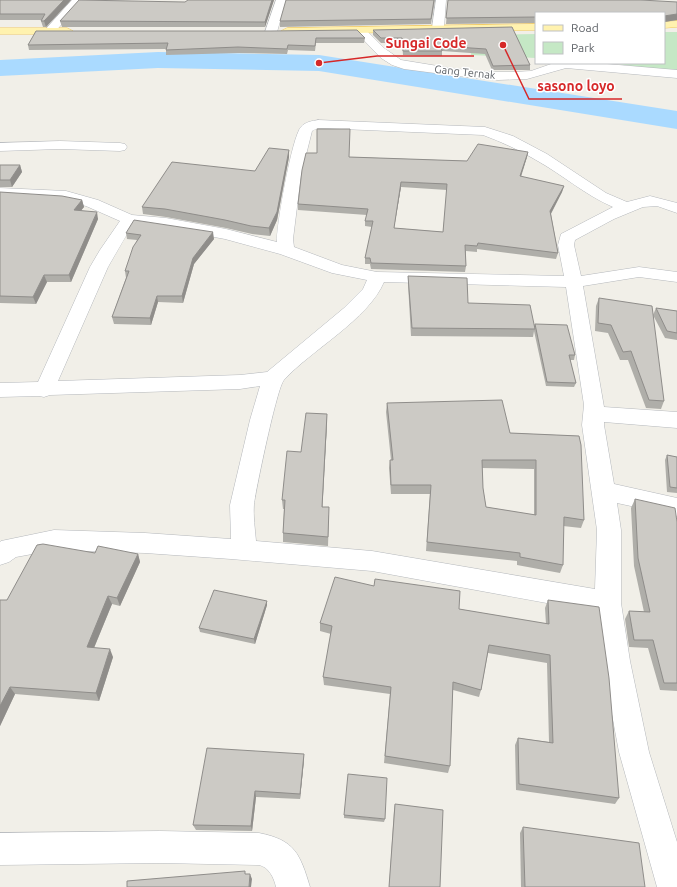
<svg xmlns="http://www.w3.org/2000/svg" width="677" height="887" font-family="Ubuntu,sans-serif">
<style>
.green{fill:#c5e8c5}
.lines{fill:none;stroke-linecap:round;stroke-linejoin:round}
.river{fill:#aadaff;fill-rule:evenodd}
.minor-casing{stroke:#b5b8bc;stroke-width:1}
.major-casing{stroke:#f2c960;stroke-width:1}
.minor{fill:#fff;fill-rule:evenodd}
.major{fill:#fff2af;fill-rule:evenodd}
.wall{fill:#afaea9;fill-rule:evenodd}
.shaded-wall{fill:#8f8d8a}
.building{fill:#cccac5;stroke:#8f8d8a;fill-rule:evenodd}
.labels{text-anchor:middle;stroke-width:3;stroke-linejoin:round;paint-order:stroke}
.far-street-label{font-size:11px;fill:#5f6368;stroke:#fff}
.leader{fill:none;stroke:#d62828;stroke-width:1.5}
.callout-dot{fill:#d62828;stroke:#fff;stroke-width:1.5}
.callout-label{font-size:14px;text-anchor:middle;font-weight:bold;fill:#d62828;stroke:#fff;stroke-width:3;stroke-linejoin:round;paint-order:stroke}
</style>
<rect width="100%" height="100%" fill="#f1efe8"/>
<g class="green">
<path d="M664 32H677V73L612 63H664Z"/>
<path d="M536 34V58L471 55 470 35Z"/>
</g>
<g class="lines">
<path class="river" d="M158 52 319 55 677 111V129L319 71 158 68 0 76V60Z"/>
<g class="minor-casing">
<g id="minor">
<path d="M72 0H83L54 33H46L44 31Z"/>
<path d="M276 0H286L277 32 271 35 265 32Z"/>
<path d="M436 0H446L444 28 438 31 432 28Z"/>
<path d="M360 27 364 28 384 48 401 60 450 68 482 72H513L531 71 554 63H595L677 70V78L566 68 527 79 498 80 466 77 404 69 392 65 381 58 354 30Z"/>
<path d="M318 120 485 127 513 136 547 154 606 193 627 202 650 196 677 203V213L657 206 643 207 614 219 575 240 574 245 581 276 639 267 677 272V282L639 277 583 286 604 407 677 412V428L604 422V425L614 484 677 498V516L617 503 621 530V603L630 661 649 752 677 842V887H657L619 752 602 661 596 612 372 571 231 559 145 553 54 550 16 557 9 562 0 565V542L1 541 54 530 145 533 231 539 230 505 250 420 260 386 240 389 50 395 44 397 39 396 0 397V383L38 382 90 267 100 250 120 221 86 206 65 201 0 198V188L66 191 98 200 132 215 166 218 226 229 277 242C276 228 292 136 301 127 305 122 312 121 318 120ZM318 128 483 135C502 142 519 150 536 160 563 175 585 195 613 207L561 234 558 245 564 276 377 272 342 265 294 247 293 239 301 175 312 131ZM133 224 166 228 225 239 280 254 332 273 367 280 363 289 344 308 267 372 240 375 58 381 108 267ZM384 282 566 287 584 405 582 425 597 530 595 589 372 551 256 541C255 529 253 516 254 504 256 489 277 387 284 380 311 350 368 320 384 282Z"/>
<path d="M60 141 120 143 125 144 127 147 125 150 120 151 60 149 0 151V143Z"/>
<path d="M160 831 259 833C295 840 300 854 310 887H276C274 878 269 867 259 865L160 863 0 865V833Z"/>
</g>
</g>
<g class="major-casing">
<g id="major">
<path d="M677 21V27L664 28V22Z"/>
<path d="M536 24V30L287 34 281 31 287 28Z"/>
<path d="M0 28H67L73 31 67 34H0Z"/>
</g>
</g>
<use href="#minor" class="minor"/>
<use href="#major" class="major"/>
</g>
<g class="wall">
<path d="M0 0H71L46 27H43L41 21 42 20H0Z"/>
<path d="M274 0 265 27H62L60 21 185 2Z"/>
<path d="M435 0 431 24 280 27V21Z"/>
<path d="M448 0 677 2V20L664 22V13H536V23L446 24Z"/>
<path d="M512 27 530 65V70H492L485 54 442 51V56L403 55 402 43H381L373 35V30Z"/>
<path d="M36 31 365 38 364 43H316L315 51 288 50 287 54 238 53 166 55V49L29 50 28 45Z"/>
<path d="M289 150V157L277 220 270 236 252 234 226 228 166 217 143 214 142 207 255 171Z"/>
<path d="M528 152 527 157 521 177 564 186 562 192 551 214 558 253 556 259 477 249V252L466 251V266L465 272 371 269 370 264H365V258L372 227 365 226V221L367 215 298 210V204L350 157 467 161ZM401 187 447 190 443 232 394 228Z"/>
<path d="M0 165H20L22 172 12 187H0Z"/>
<path d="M0 192 82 200 84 207 81 210 98 219 71 282H47L36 304 0 303Z"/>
<path d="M126 233 214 239 194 264 183 303 158 302 151 325 114 324 112 317 126 278 125 271 137 240 127 239Z"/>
<path d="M408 276 468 303 534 326 535 324 575 355 574 360H570L576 383 574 387 546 386 534 331 533 337 411 336 408 284Z"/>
<path d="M599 298 664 401 661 409 646 408 628 360H620L608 333 595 331 596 306Z"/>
<path d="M656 308 677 311V340L665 338 653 315Z"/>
<path d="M387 403 510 433 579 436 584 520 581 528 563 526V565L560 573 517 565V561L426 551 430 494H391L389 468 390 460H391L386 412ZM482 468 534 469V515L486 507 483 488Z"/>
<path d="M327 414V423L322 507 329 516 328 546 283 542V533L284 509H283L282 500 301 452Z"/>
<path d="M667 455 677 457V493L667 492 665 460Z"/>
<path d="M635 499 677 522V691L660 690 648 648 629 647 625 619 629 611 644 612 634 566 631 508Z"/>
<path d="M95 553 138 554 140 562 120 606 112 604 94 648 113 657 99 701 15 694 0 726V600H7Z"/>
<path d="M548 600 619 798 615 804 516 790 515 745 518 738 549 742 547 663 488 653 481 690 479 697 453 690 450 766 448 773 384 763 390 694 324 685 323 677 331 634 320 631V623L459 609 546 624 545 608Z"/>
<path d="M267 601V605L255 644 200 632 199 628Z"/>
<path d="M304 754V760L300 799 256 797 252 831 196 830 193 825Z"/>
<path d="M395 804 440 887H389L394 811Z"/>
<path d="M344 815 385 819 384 822 344 818Z"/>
<path d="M523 827 645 887H521L520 833Z"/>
</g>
<g class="shaded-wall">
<path d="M64 0H71L46 27 44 21Z"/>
<path d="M272 0H274L265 27V22Z"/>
<path d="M677 14V20L664 22V16Z"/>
<path d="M289 150V157L277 220 270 236 269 228Z"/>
<path d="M528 152 527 157 519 182 520 176Z"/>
<path d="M20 165 22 172 12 187 10 180Z"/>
<path d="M401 182V187L393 234 394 228Z"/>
<path d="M564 186 562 192 549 217 550 211Z"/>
<path d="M82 200 84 207 76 217 74 210Z"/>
<path d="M97 212 98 219 71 282 69 275Z"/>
<path d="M213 232 214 239 194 264 183 303 182 296 193 258Z"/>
<path d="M44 275 47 282 36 304 33 297Z"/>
<path d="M157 296 158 302 151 325 150 318Z"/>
<path d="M327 414V423L322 515V507Z"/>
<path d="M138 554 140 562 120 606 117 598Z"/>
<path d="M108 596 112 604 91 655 87 647Z"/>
<path d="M267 601V605L255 644 254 639Z"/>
<path d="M110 649 113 657 99 701 96 693Z"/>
<path d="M10 687 15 694 0 726V706Z"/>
<path d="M304 754V760L300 799V794Z"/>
<path d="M255 791 256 797 252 831 251 826Z"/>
<path d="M250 874 252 879 251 887H249Z"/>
</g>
<g class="building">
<path d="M0 0H64L44 21H41L45 14H0Z"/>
<path d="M79 0 185 2 188 0H272L265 22 60 21Z"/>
<path d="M286 0H434L431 19 280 21Z"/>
<path d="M448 0H641L677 2V14L664 16V13H536V17L446 18Z"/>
<path d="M512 27 530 65 493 66 486 49 441 46 442 51H403L402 38H381L373 30Z"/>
<path d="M357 30 365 38H316L315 46 288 45 287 49 238 47 166 50 168 43 28 45 36 31H271Z"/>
<path d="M317 129H350L349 157 467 161 478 144 528 152 520 176 564 186 550 211 558 253 478 243 477 246 465 245 466 266 371 263 370 258H365L373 221H365L368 209 298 204 302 170 306 153H317ZM401 182 447 184 443 232 394 228Z"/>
<path d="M269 148 289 150 277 212 269 228 251 226 225 220 165 209 142 207 172 162 255 171Z"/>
<path d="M0 165H20L10 180H0Z"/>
<path d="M0 192 62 196 82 200 74 210 97 212 69 275H44L33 297 0 296Z"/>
<path d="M134 220 213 232 193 258 182 296H157L150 318 112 317 129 271H125L133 247 141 235 126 233Z"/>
<path d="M408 276 467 278 468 303 530 305 535 329 412 328Z"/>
<path d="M599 298 652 306 664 401 649 400 631 351 623 352 611 325 598 323Z"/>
<path d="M656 308 677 311V333L667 331Z"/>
<path d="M535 324 567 325 575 355H569L576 383 547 382Z"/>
<path d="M502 400 510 433 579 436 581 445 584 520 564 517 563 565 520 557V553L427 542 431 485H391L390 460H393L387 403ZM482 460H536V515L486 507 483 488Z"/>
<path d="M306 413 327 414 322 507H329L328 537 283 533 285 500H282L287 451 301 452Z"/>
<path d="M667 455 677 457V488L670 487Z"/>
<path d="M635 499 675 508 677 522V683H664L653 640H634L629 611 650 612 638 558Z"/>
<path d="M43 544 95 553 98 546 138 554 117 598 108 596 87 647 110 649 96 693 10 687 0 706V600H7L37 545Z"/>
<path d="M335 577 374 586 375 579 460 591 459 609 549 624 548 600 599 607 609 678 619 798 519 784 518 738 553 743 550 655 489 645 481 690 453 682 450 766 385 756 391 687 323 677 332 626 320 623Z"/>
<path d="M214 590 267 601 254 639 199 628Z"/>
<path d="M207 748 304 754 300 794 255 791 251 826 193 825Z"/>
<path d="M348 774 387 778 385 819 344 815Z"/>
<path d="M395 804 443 810 440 887H389Z"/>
<path d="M523 827 639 843 645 887H525Z"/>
<path d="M245 871V874H250L249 887H127V881Z"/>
</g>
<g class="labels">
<g class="far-street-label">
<text transform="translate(465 72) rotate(6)" y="4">Gang Ternak</text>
</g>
</g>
<path class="leader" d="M319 63L377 56H474M503 45L529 99H622"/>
<g class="callout-dot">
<circle cx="319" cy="63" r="4"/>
<circle cx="503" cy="45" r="4"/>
</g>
<g class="callout-label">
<text x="426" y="48">Sungai Code</text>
<text x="576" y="91">sasono loyo</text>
</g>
<rect x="535" y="12" width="130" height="52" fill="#ffffff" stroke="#bfc1c3"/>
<rect x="543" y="25" width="20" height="6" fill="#fff2af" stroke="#bfc1c3"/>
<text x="571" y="32" font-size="12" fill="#5f6368">Road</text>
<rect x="543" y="42" width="20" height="12" fill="#c5e8c5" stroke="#bfc1c3"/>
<text x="571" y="52" font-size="12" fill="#5f6368">Park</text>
</svg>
